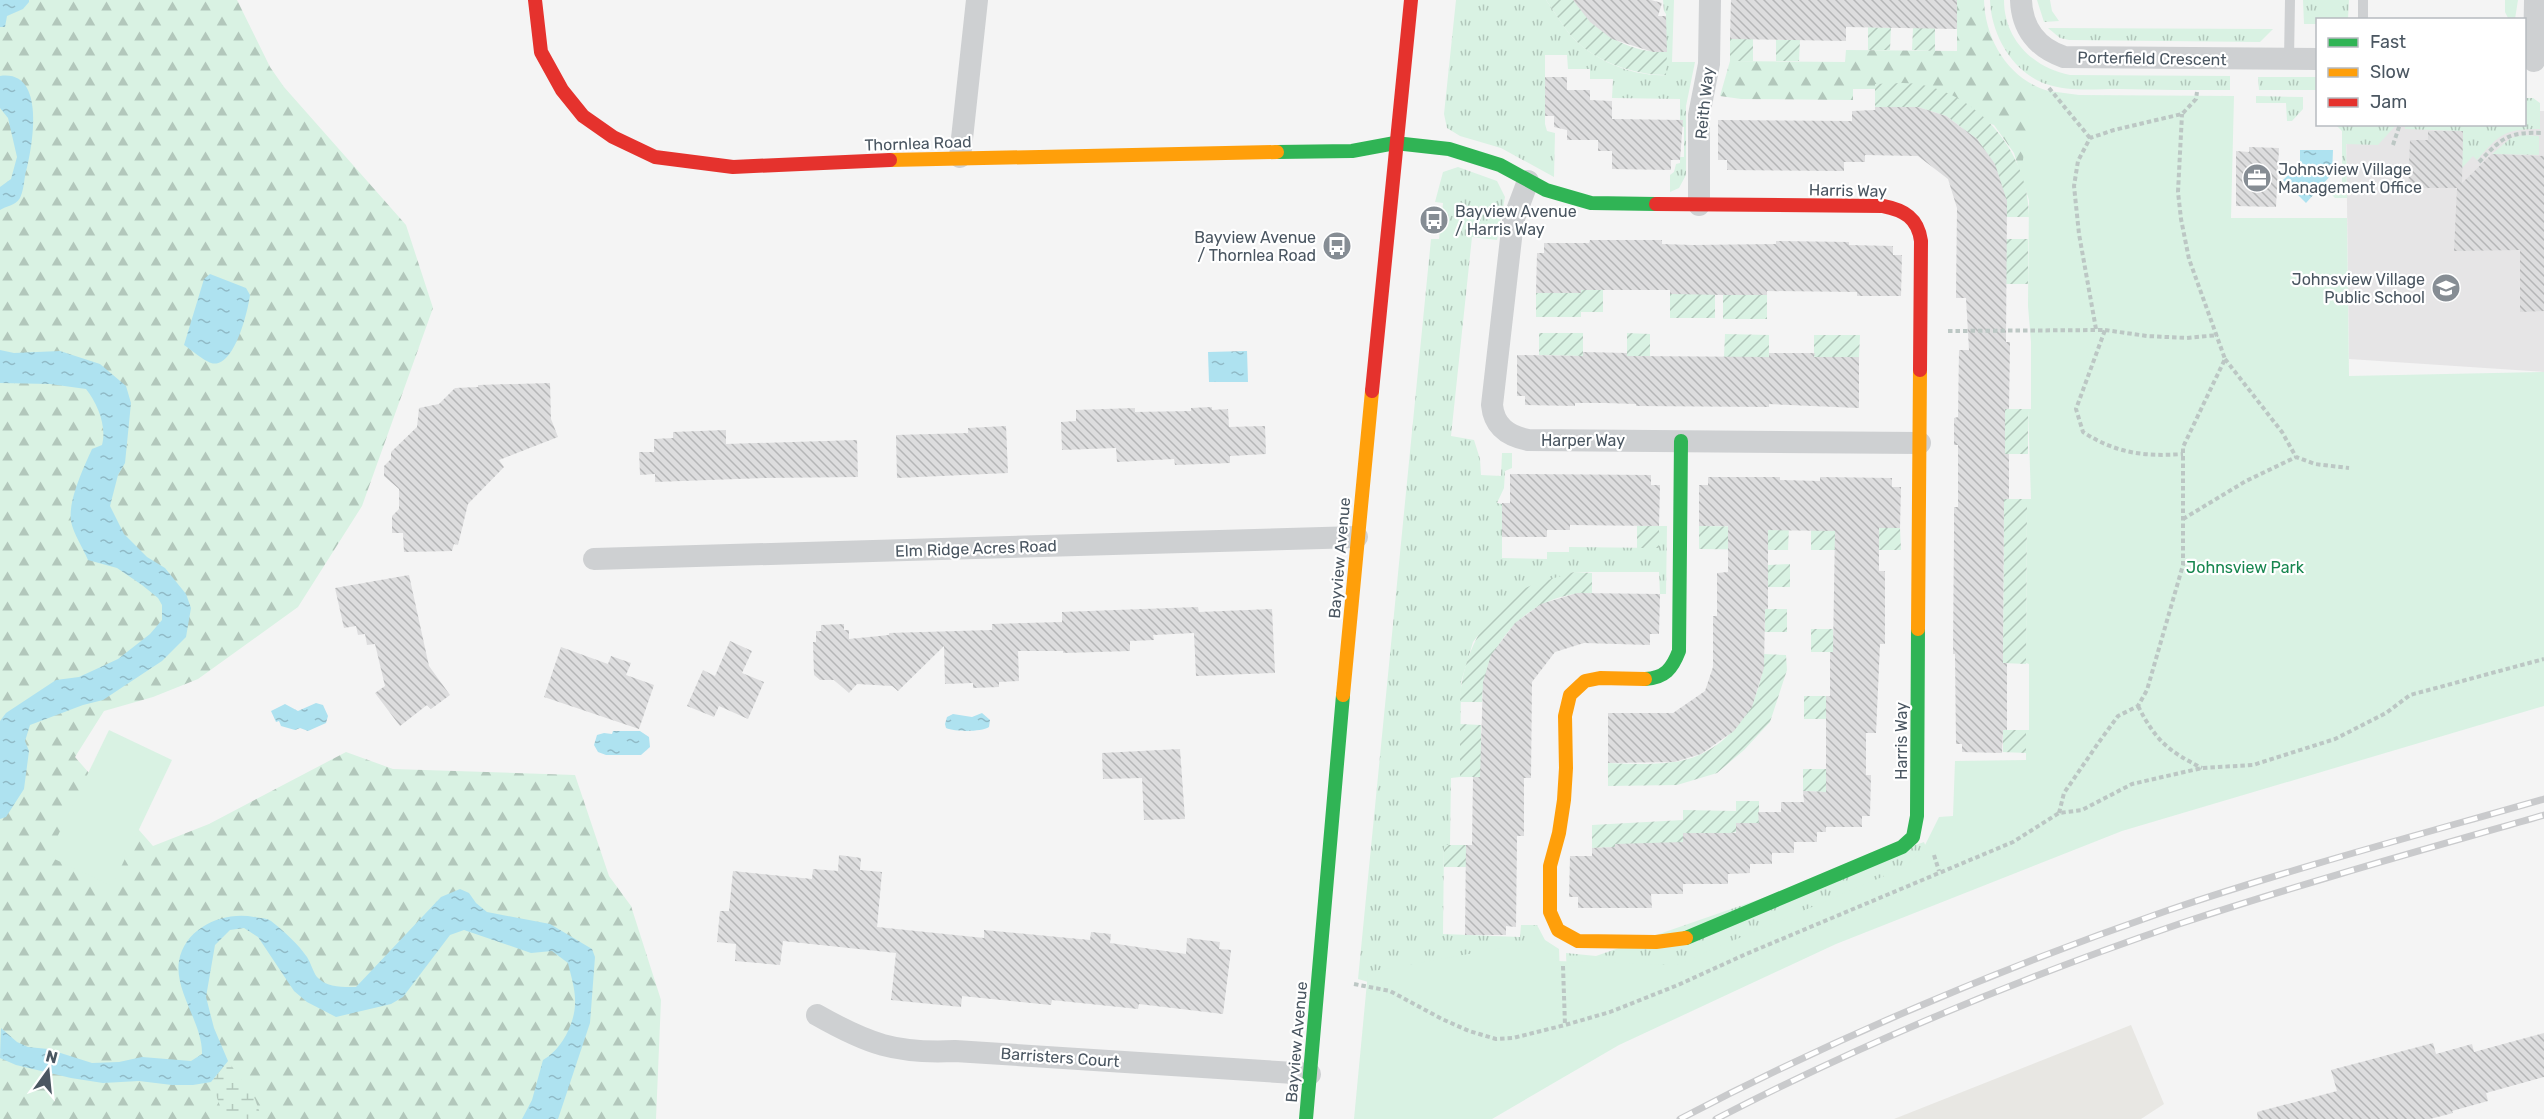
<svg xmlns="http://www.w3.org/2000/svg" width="2544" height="1119" font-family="Rubik,sans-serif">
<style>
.commercial{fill:#e8e7e3}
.education{fill:#e6e5e6}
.grass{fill:url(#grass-tufts)}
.forest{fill:url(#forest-firs)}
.wetland{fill:url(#wetland-marsh)}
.park{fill:#d9f2e3}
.garden{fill:url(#garden-furrows)}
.water{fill:url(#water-ripples)}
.building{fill:url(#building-back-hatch)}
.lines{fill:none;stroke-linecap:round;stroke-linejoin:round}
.path{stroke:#bcc7c4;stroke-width:4;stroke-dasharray:4.5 3;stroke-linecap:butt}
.lane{stroke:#ced0d2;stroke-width:10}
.street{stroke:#ced0d2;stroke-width:22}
.fast{stroke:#30b455;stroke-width:14}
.slow{stroke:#ff9f0a;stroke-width:14}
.jam{stroke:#e5322d;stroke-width:14}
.rail-casing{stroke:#c9cacc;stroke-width:7}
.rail{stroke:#fff;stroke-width:4.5;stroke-dasharray:14;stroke-linecap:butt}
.labels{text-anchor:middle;stroke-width:4.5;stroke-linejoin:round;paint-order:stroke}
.street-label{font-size:16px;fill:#4a5661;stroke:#fff}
.poi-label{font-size:16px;fill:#4a5661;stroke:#fff;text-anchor:start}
.park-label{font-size:16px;fill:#17864f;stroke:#fff}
</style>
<defs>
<pattern id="grass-tufts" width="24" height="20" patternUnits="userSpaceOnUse" patternTransform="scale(1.5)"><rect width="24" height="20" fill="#d9f2e3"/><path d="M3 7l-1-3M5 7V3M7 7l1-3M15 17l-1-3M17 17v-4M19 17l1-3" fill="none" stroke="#b2c7bb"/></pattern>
<pattern id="forest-firs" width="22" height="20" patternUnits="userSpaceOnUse" patternTransform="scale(1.5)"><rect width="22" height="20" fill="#d9f2e3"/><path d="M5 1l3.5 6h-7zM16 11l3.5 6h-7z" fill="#b2c7bb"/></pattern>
<pattern id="wetland-marsh" width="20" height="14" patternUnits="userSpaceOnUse" patternTransform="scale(1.5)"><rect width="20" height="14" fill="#d9f2e3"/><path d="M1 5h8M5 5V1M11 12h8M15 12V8" fill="none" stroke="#b2c7bb"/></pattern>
<pattern id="garden-furrows" width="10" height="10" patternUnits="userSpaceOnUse" patternTransform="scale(1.5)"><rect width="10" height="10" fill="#d9f2e3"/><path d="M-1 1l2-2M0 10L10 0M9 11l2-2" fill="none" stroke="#b2c7bb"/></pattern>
<pattern id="water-ripples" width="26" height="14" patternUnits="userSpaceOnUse" patternTransform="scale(1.5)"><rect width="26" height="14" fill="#aee2f0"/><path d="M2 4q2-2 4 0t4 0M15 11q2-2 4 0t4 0" fill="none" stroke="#90bac6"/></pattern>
<pattern id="building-back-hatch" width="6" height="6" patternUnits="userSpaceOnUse" patternTransform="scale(1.5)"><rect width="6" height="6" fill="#ddddde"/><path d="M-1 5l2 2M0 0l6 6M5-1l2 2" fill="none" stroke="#b5b6b7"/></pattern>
</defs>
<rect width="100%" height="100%" fill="#f4f4f4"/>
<path class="commercial" d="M2131 1025 2164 1104 2141 1119H1894Z"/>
<path class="education" d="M2525 111H2544V372L2349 359 2346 125 2524 124Z"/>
<g class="grass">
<path d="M1456 0H1546C1555 12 1563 27 1573 38 1595 61 1635 77 1666 75V14L1664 11 1663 0H1674L1672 62H1695L1686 106V175L1679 188 1670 192V175L1674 172 1676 164 1680 163V157H1684V127H1680V99L1612 98 1613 79H1590V69H1568L1567 55H1545V124L1547 131 1555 133 1554 177 1501 148 1460 136 1447 128 1444 114Z"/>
<path d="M1990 0H2004C2004 39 2033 68 2070 75L2230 76V90C2193 90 2156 90 2119 89 2095 89 2069 92 2046 84 2012 72 1991 34 1990 0Z"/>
<path d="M2037 0H2050L2052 11 2059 21 2044 22Z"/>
<path d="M2303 0H2349L2348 19 2318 20 2317 24H2304Z"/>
<path d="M2505 0H2518L2515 19 2508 18 2505 12Z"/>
<path d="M2048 28 2273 29 2260 42 2069 40 2060 38Z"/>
<path d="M2258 77H2317V90H2259Z"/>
<path d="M2256 96 2303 97V109L2292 121H2287L2286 103H2256Z"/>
<path d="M2525 98H2533L2540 103V129C2504 129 2500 134 2477 160L2473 156 2462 168 2463 131 2405 129V124H2524Z"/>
<path d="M2336 125H2396L2378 145 2346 144 2347 198H2335L2331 194 2342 182V131Z"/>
<path d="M2523 135 2539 136V155L2492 154 2511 138Z"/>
<path d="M1458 167 1497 181 1505 197 1497 240 1472 237 1451 436 1474 440 1480 459 1481 475 1501 476 1502 453H1512V468L1505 471 1504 488 1497 503 1502 504V558L1547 559V552H1569V547L1659 548V526H1667L1666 594H1660L1659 572H1574L1499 608 1473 642 1461 682 1460 777 1451 778 1450 845H1444L1443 934 1520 937 1521 925H1537L1545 940 1559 949 1561 1006 1392 989 1358 979 1431 239H1439L1443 203 1435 202 1443 172Z"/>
<path d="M1924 842 1934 867 1568 1012 1566 953 1596 956Z"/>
</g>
<g class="forest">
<path d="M0 0H237L270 67 284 87 406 225 433 308 362 506 298 607 198 679 153 697 104 711 75 757 153 846 209 824 346 752 393 769 575 775 609 876 631 906 661 1000 656 1119H0Z"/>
<path d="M1957 0H1984C1985 40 2009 80 2049 91L2062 110 2071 193 2021 176 2014 153 1994 125 1875 84V89H1853V100L1741 99 1720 96 1730 61 1845 62 1846 50 1957 51Z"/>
</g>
<path class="wetland" d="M228 1061 255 1099 262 1119H225L211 1082Z"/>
<g class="park">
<path d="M2049 91 2079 95 2234 96 2231 218H2347L2349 376 2544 372V706L2122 831 1836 944 1619 1045 1492 1119H1354L1368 972 1536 942 1557 961 1676 965 1903 868 1922 851 1939 817 1953 816 1955 761 2026 760V730H2029V664L2026 663 2027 499H2031L2028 409H2031V342L2028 306 2029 200 2021 176 2030 103Z"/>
<path d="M109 730 172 760 112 886 48 856Z"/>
</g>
<g class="garden">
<path d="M1546 0H1574C1597 32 1625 53 1667 52L1666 75C1634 75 1596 62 1573 38 1563 27 1555 12 1546 0Z"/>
<path d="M1868 27 1891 28 1890 50H1868Z"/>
<path d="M1913 28H1935V51L1912 50Z"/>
<rect x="1730" y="39" width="23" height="22"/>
<path d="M1776 40H1800L1799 61H1776Z"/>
<path d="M1875 84C1888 84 1903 82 1917 84 1980 94 2029 154 2029 217H2007L1977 139 1946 116 1918 107H1875Z"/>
<rect x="2006" y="239" width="22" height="45"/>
<path d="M1581 290H1603V312H1581V317H1536V293H1581Z"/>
<rect x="1670" y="294" width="45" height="24"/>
<rect x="1723" y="295" width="44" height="24"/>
<path d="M1539 333H1583V356L1539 355Z"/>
<path d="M1627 333 1650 334V356H1627Z"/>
<path d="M1725 334 1769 335V357H1724Z"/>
<path d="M1814 335H1860L1859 357H1814Z"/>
<rect x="2005" y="409" width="23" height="45"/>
<path d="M2004 499H2027L2026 664 2003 663Z"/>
<rect x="1637" y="526" width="22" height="22"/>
<path d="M1699 526 1789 527 1788 550 1699 549Z"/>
<path d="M1811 527 1900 528 1901 550H1811Z"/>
<path d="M1790 564V587H1768V565Z"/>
<path d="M1574 572 1592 573V593C1530 592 1484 642 1482 702H1460C1461 658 1486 604 1530 586 1544 580 1560 577 1574 572Z"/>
<rect x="1765" y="609" width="22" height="23"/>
<path d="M1811 629H1833L1834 652H1811Z"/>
<path d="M1764 654 1786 655 1787 670 1770 722 1744 750 1717 773 1677 785 1608 786V763C1630 764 1651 765 1673 762 1725 757 1764 704 1764 654Z"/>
<rect x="1804" y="696" width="22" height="23"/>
<path d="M1460 724 1481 725V777H1460Z"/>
<path d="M2003 730H2026V753L2003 752Z"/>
<path d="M1803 769H1826V792L1803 791Z"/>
<path d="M1736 801H1759V823C1713 844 1663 845 1615 844V847L1592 848V825L1683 820V810L1736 811Z"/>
<rect x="1444" y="845" width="22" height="22"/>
</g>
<g class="water">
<path d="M0 0H29V2L23 9 7 16 5 27H0Z"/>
<path d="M0 76C48 69 32 151 25 176 24 183 23 192 20 198 15 206 6 206 0 210V187L11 179 17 157 8 118 0 108Z"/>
<path d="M2300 150H2333L2332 174 2306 203 2283 180 2300 164Z"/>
<path d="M210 274 246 288 250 295C248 311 234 370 211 363 203 360 191 350 184 345L204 279Z"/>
<path d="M0 350 14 353 60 351 100 364 126 386 131 403 125 463 118 475 110 506 124 534 147 557 165 568 186 594 191 608 186 637 162 661 103 700 83 705 30 725 25 741 29 751 24 789 6 817 0 819V721L6 713 56 680 79 677 118 659 150 634 162 620V605L158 598 142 585 117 568 88 560C83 548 73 533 71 521 68 500 84 467 92 449L102 445C107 427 98 404 86 389L50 384 0 383Z"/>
<path d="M1247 351 1248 382H1209L1208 352Z"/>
<path d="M316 703 323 705 328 716 326 723 308 731 300 728 295 730 281 726 279 721 276 722 271 711 285 704 298 711Z"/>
<path d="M982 713 990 720 989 727C981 732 956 732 946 728L945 724 947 717 953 714 972 717Z"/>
<path d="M613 731H640L649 737 650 747 641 755H606L598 752 594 745 597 735 604 733 612 734Z"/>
<path d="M460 889 469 893 476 903 487 912 550 924 592 949 595 957 590 1023 558 1119H522L532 1100 543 1060C561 1050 574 1025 575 1005 576 991 571 976 568 963L552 951 531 953 464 930 450 935 403 997 391 1004 336 1017 307 1002 294 991 258 937 244 928 230 930 215 945 206 997 214 1028 228 1061 211 1082 193 1085H172L139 1081 103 1083 71 1078 16 1065 0 1058 1 1028 17 1042 28 1047 48 1049 92 1063 119 1062 142 1057 191 1061 202 1054C203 1024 174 991 179 961 185 927 224 911 254 917 260 918 267 918 271 921 283 930 299 945 307 957 311 963 313 972 317 977 327 988 343 987 356 987L441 897Z"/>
</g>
<g class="building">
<path d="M1573 0H1651L1662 3 1658 16H1666L1667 52H1653L1612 39 1590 22Z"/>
<path d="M1731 0H1957V29L1846 27V41L1730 39Z"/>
<path d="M1545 77H1567V90H1590V100L1612 101V119L1683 120 1680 160H1671V170L1612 169V151H1598V140H1567V130L1554 127V116H1545Z"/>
<path d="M1875 107H1918L1946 116 1977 139 1995 164 2007 201 2006 342H2010L2009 409H2005V454H2009V499H2004L2003 641V663H2007V730H2003L2002 753 1962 752V744H1956L1955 654H1953L1954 534V507H1958V445H1954V418L1958 417 1959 350H1969L1966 298H1956L1957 208 1948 179 1918 156 1865 155V162H1844V171L1727 170V160H1718V120L1852 121V111L1875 110Z"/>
<path d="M2428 131H2463L2462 183 2492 154 2544 156V311L2520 312V250L2454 251 2457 188H2408L2410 140H2428Z"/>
<path d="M2249 147 2279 148 2276 207 2236 206V151L2249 152Z"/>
<path d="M1590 240H1662V244L1693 245 1776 244V241L1849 242V245L1893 246V255H1902L1901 296H1857V292L1767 291V295H1723L1670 294V290H1581V293H1536L1537 253H1544V243H1589Z"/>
<path d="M1583 352 1627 353V356L1769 357V353H1815L1814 357H1859V408L1769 404V407L1636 406V404L1605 403H1575V406L1525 405V396H1517V355L1583 356Z"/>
<path d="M550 383 551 419 558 437 499 460 504 467 468 504 458 545 454 544 452 551 404 552 403 533H392V516L399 509V489L384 476V466L391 459V452L417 427 419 408 439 404 455 388 478 387V385Z"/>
<path d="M1212 407V410L1228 409 1229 427 1265 426 1266 454 1230 456V463L1175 465 1174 459 1117 462 1116 448 1062 450 1061 422 1076 421V410L1135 408V412L1191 411V408Z"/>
<path d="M1006 426 1008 473 897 478 896 435 968 433V428Z"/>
<path d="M726 430V444L857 440 858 477 764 478 655 482V474L640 475 639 452H654V439L673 438V432Z"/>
<path d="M1510 474 1651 475V485H1660L1659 526 1570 525V530H1547V537H1502V503H1510Z"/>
<path d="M1708 477H1780V480L1820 481V477L1892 478V487H1901L1900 528H1879V571H1885V644H1880L1876 733H1866V775H1871L1870 816H1862V827H1826V832H1817V842H1794V853H1772V864H1750V873L1728 874V884H1683V894H1651L1652 908H1578V897H1569L1570 856H1592V848L1615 847V844L1683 842V833H1736V823H1759L1758 812H1781V802H1804L1803 791 1826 792V696H1830V652H1833L1835 531 1768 530V609H1765L1764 668 1752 707 1734 731 1701 754 1674 762 1608 763V713H1673L1705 691 1713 667V616H1717V573L1728 572V526H1699V485H1708Z"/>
<path d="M409 575 429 666 450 695 431 709 427 705 400 726 375 693 385 686 375 644 367 645 365 634 358 635 356 626 344 628 335 588Z"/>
<path d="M1577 593 1660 594 1659 634H1650V645L1584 643 1555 652 1532 682 1531 778H1524V836H1517L1516 927 1506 926V935H1465L1466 845H1472L1473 777H1480L1483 682 1491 655 1515 623 1541 604Z"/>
<path d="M1198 607 1199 612 1272 609 1275 673 1196 676 1194 633 1153 635 1154 640 1130 641V651L1063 653V651H1018L1019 681 999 682V687L973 688V683L945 684 944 646 898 691 892 686 857 684 849 693 834 680H820L814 675 813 642H816V631H821V625L844 624V630H849V639L889 635V633L992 630V624L1062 622V612Z"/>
<path d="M730 641 752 651 742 673 764 682 748 719 719 706 714 717 687 706 703 670 715 676Z"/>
<path d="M561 647 608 664 611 656 631 663 626 675 654 685 639 729 544 697Z"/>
<path d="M1180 749 1185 819 1144 820 1142 778 1103 779 1102 753Z"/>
<path d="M839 855 861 858 860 870 882 872 877 927 984 938V930L1090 940 1091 932 1111 934 1110 943 1186 954 1187 938 1220 942 1219 949 1231 950 1223 1014 1139 1004 1138 1009 1052 1000 1051 1005 962 996 961 1007 891 1000 896 953 783 941 780 965 735 961 736 944 717 942 720 911H729L733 871 812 879 813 869 838 871Z"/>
<path d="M2544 1033V1077L2486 1093 2488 1101 2452 1111 2453 1113 2430 1119H2258L2257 1112 2337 1091 2331 1070 2433 1043 2436 1054 2472 1044 2474 1052Z"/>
</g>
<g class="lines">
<g class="path">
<path d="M2049 88 2090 138"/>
<path d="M2393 145 2400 124"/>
<path d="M2479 162C2504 136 2508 132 2544 133"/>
<path d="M2096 329 2079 234 2074 186 2078 161 2090 138 2114 130 2182 114 2196 99 2197 92"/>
<path d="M2105 330 2147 336 2187 338 2218 335"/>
<path d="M1948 331 2105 330 2076 409 2083 432C2115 453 2145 457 2183 454"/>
<path d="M2225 359 2282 432 2296 457 2315 464 2349 468"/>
<path d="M2183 519 2246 481 2296 457"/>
<path d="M2138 706C2156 741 2168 751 2202 768"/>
<path d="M2059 813 2064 793 2099 742 2118 716 2138 706 2147 690 2183 565V447L2225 359 2189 259 2181 219 2178 192 2182 114"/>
<path d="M1934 855 1939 871"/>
<path d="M1563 966 1565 1025"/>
<path d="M1354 984 1390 991 1442 1019 1469 1031 1496 1039 1513 1038 1565 1025 1610 1012 1678 985 1746 954 2013 842 2059 813 2082 810 2132 784 2202 768 2253 765 2335 739 2386 713 2410 695 2544 659"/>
</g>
<g class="lane">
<path d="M2363 0V20"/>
<path d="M2289 59 2290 0"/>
</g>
<g class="street">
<path d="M2021 0C2022 28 2037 48 2064 57L2318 59"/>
<path d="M2534 61 2535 0"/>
<path d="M960 157 977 0"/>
<path d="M1528 181 1513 221 1492 405C1494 426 1508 436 1528 440L1920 443"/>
<path d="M1699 205V115L1709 64 1710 0"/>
<path d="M594 559 1357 537"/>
<path d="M817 1015C868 1044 896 1054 955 1051L1310 1074"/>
</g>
<g class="fast">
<path d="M1277 152 1352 151 1395 143 1449 149 1500 165 1546 190 1591 203 1656 204"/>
<path d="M1645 679C1665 678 1672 669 1679 651L1681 441"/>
<path d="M1686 938 1902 847 1913 837 1917 816 1918 629"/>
<path d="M1306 1119 1343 695"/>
</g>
<g class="slow">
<path d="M890 160 1277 152"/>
<path d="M1918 629 1920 370"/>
<path d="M1645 679 1600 678 1585 681 1570 695 1565 716 1566 768 1564 800 1559 833 1550 866V912L1558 930 1578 941 1656 942 1686 938"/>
<path d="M1343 695 1372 391"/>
</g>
<g class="jam">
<path d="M535 0 541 52 562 90 583 116 613 137 655 157 733 167 890 160"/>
<path d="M1656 204 1883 206C1904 210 1918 218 1921 241L1920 370"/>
<path d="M1372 391 1411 0"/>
</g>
<g class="rail-casing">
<g id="rail">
<path d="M1680 1119C1837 1037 1999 969 2166 911 2290 869 2418 835 2544 799"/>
<path d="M1716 1119C1865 1042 2021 978 2179 924 2300 884 2422 850 2544 815"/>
</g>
</g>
<use href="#rail" class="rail"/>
</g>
<defs>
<g id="office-disc" transform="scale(1.5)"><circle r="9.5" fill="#868d94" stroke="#fff"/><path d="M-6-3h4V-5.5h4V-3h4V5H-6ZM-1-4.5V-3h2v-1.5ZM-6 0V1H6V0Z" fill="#fff"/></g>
<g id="bus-disc" transform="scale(1.5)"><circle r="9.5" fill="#868d94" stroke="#fff"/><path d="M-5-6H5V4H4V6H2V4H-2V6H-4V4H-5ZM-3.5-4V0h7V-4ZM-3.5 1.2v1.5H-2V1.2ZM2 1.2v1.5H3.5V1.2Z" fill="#fff"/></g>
<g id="school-disc" transform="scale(1.5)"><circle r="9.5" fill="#868d94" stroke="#fff"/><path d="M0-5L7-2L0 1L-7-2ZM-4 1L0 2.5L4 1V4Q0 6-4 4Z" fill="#fff"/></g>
</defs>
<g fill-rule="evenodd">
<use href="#office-disc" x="2257" y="178"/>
<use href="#bus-disc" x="1434" y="220"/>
<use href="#bus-disc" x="1337" y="246"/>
<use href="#school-disc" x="2446" y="288"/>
</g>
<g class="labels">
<g class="street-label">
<text transform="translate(2152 58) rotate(1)" y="6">Porterfield Crescent</text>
<text transform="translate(1704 103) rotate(-84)" y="6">Reith Way</text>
<text transform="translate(918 143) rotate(-2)" y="6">Thornlea Road</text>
<text transform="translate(1848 190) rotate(1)" y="6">Harris Way</text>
<text x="1583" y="446">Harper Way</text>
<text transform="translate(976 548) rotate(-2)" y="6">Elm Ridge Acres Road</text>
<text transform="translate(1339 558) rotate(-85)" y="6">Bayview Avenue</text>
<text transform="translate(1901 741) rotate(-90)" y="6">Harris Way</text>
<text transform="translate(1296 1042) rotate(-85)" y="6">Bayview Avenue</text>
<text transform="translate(1060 1057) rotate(4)" y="6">Barristers Court</text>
</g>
<g class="poi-label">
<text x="2278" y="175">Johnsview Village<tspan x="2278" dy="18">Management Office</tspan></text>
<text x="1455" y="217">Bayview Avenue<tspan x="1455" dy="18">/ Harris Way</tspan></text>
<text x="1316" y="243" text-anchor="end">Bayview Avenue<tspan x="1316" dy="18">/ Thornlea Road</tspan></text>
<text x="2425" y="285" text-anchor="end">Johnsview Village<tspan x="2425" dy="18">Public School</tspan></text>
</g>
<g class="park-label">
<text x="2245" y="573">Johnsview Park</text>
</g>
</g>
<rect x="2316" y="18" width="210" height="108" fill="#ffffff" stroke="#b7bbc0" stroke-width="1.5"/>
<rect x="2328" y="38" width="30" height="9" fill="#30b455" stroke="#b7bbc0" stroke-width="1.5"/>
<text x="2370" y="48" font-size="18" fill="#4a5661">Fast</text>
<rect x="2328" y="68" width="30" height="9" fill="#ff9f0a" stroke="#b7bbc0" stroke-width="1.5"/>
<text x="2370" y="78" font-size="18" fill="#4a5661">Slow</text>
<rect x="2328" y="98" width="30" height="9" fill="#e5322d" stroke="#b7bbc0" stroke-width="1.5"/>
<text x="2370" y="108" font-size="18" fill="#4a5661">Jam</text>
<g transform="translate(48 1071) rotate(15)" stroke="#ffffff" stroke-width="4.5" paint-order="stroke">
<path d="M0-4.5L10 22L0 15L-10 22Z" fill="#4a5661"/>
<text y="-9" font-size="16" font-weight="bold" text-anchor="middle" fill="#4a5661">N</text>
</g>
</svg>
